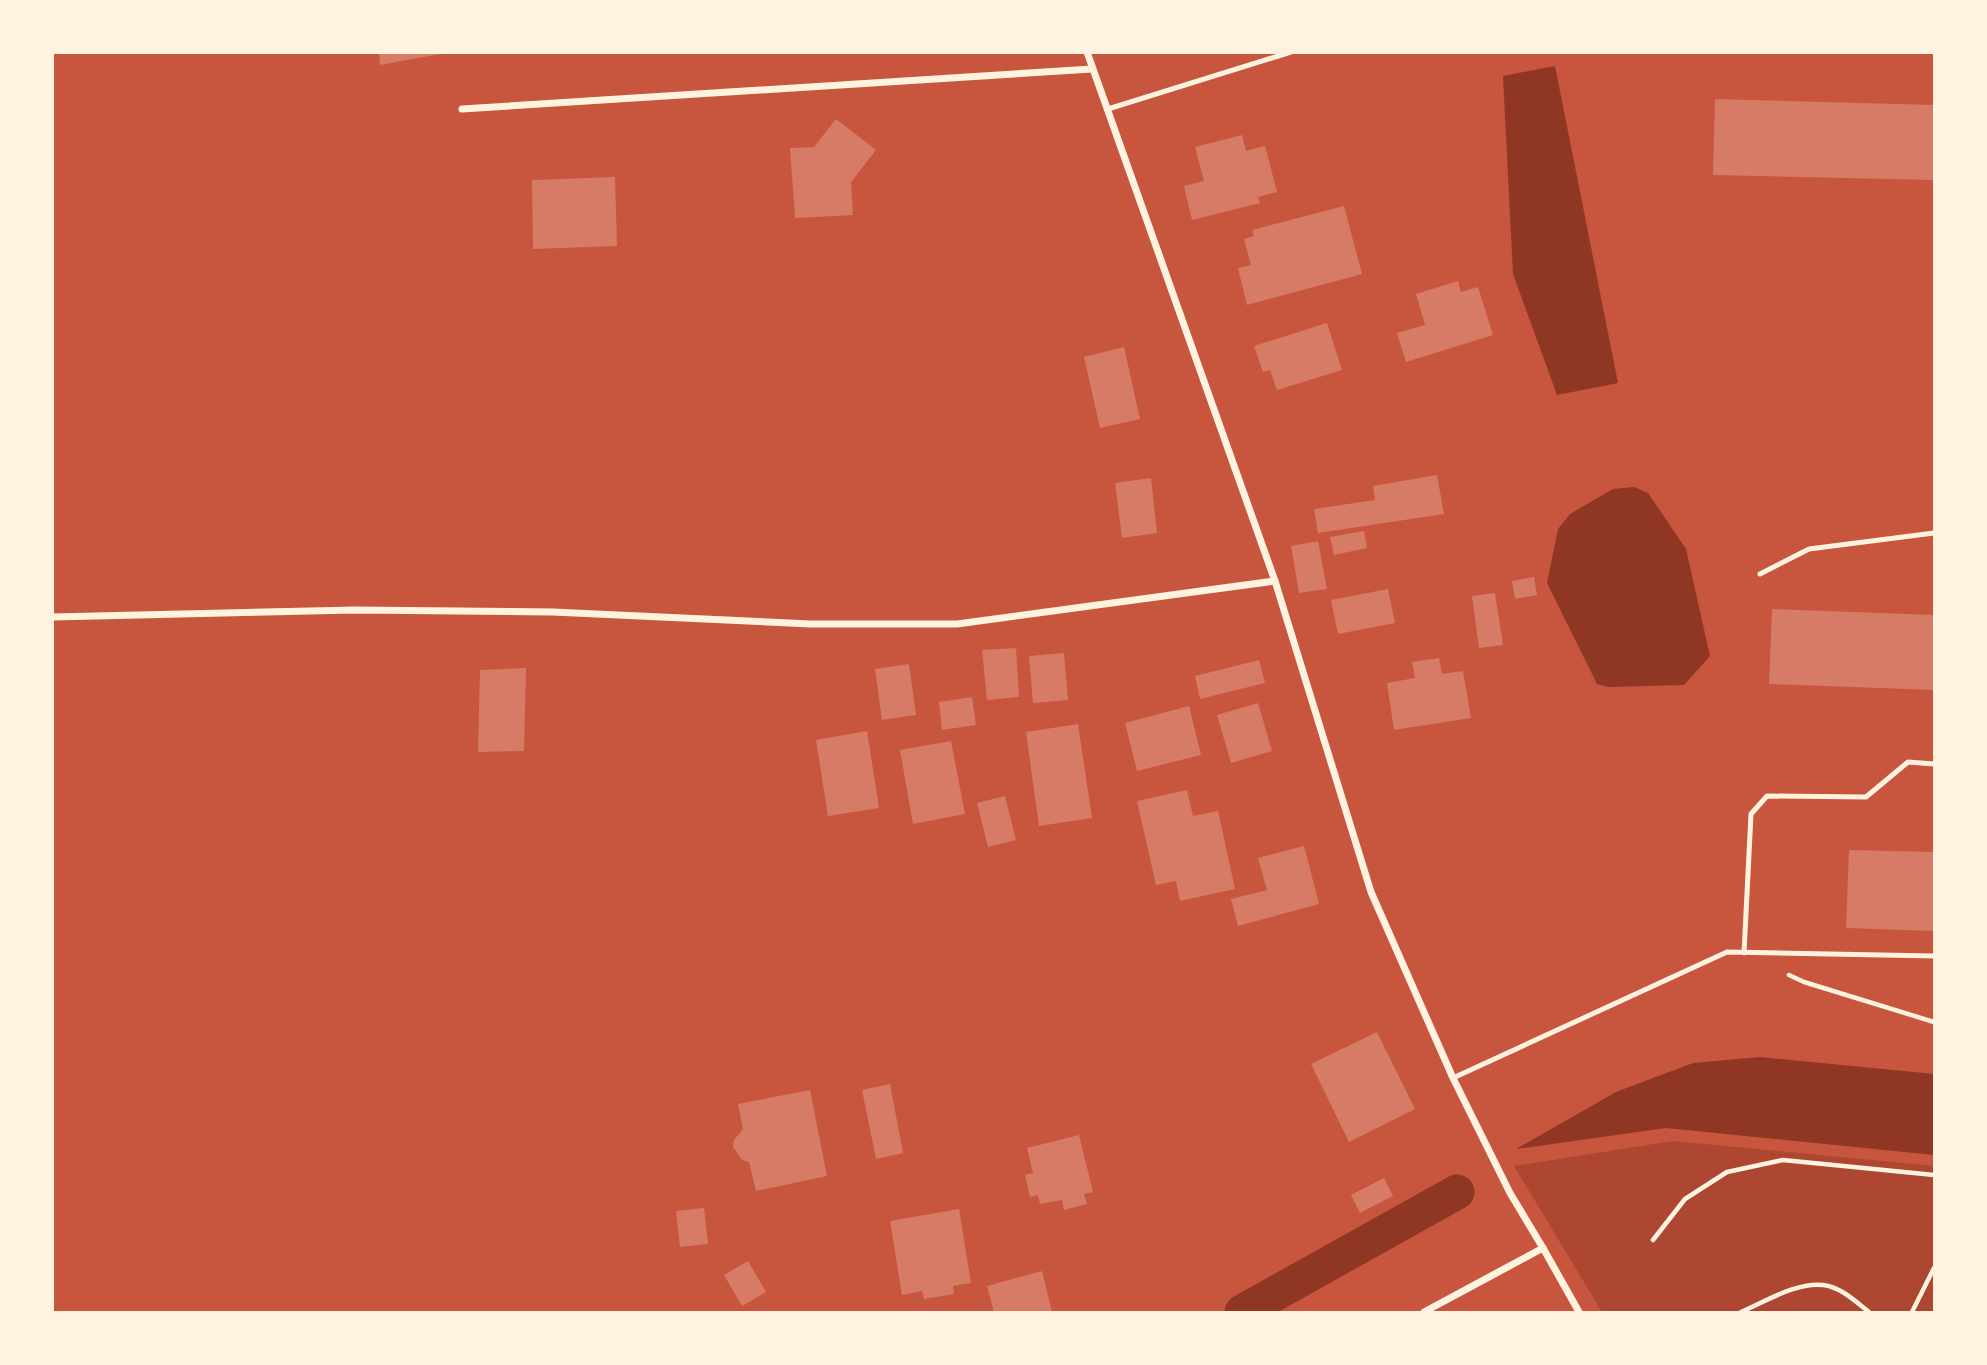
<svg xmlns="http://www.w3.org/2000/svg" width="1987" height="1365" font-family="'Exo 2',sans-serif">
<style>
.green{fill:#ae4732}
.water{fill:#8f3625}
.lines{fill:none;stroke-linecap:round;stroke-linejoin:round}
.canal{stroke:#8f3625;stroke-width:35}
.building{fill:#d67c66}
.path{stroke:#fff3e0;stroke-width:4.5}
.service{stroke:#fff3e0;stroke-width:5}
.minor{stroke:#fff3e0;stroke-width:7}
</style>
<rect width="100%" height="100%" fill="#c8553d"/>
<path class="green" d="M1673 1141 1934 1166V1312H1602L1514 1166Z"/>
<g class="water">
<path d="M1555 66 1618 383 1557 395 1513 274 1503 76Z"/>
<path d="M1634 487 1648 493 1686 549 1710 656 1684 685 1608 687 1597 684 1547 583 1558 529 1570 514 1613 489Z"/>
<path d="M1760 1057 1934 1074V1155L1666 1128 1516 1149 1616 1092 1693 1063Z"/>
</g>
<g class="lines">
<path class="canal" d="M1242 1312 1457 1192"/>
</g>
<g class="building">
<path d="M379 52H440V54L380 65Z"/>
<path d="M1715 99 1934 105V180L1713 175Z"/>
<path d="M836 119 876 150 851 182 853 215 795 218 790 148 814 147Z"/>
<path d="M1242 135 1246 151 1265 146 1277 192 1258 197 1260 203 1192 220 1184 186 1204 181 1195 147Z"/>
<path d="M615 177 617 246 533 249 532 180Z"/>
<path d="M1344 206 1362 274 1247 305 1238 268 1251 265 1244 239 1254 236 1252 230Z"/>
<path d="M1458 281 1461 292 1478 287 1493 335 1406 362 1397 333 1425 325 1416 294Z"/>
<path d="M1327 323 1342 370 1277 390 1270 370 1263 372 1254 346Z"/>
<path d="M1124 347 1140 419 1100 428 1084 357Z"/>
<path d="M1437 475 1444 514 1318 533 1314 509 1375 500 1373 486Z"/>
<path d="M1151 478 1157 533 1122 538 1115 483Z"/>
<path d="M1364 531 1367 548 1334 555 1330 537Z"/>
<path d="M1318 541 1327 589 1299 593 1291 546Z"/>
<path d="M1534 577 1537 595 1515 599 1512 581Z"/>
<path d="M1388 589 1395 623 1338 634 1331 600Z"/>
<path d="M1495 593 1503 645 1479 648 1472 596Z"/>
<path d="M1772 609 1934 615V690L1769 684Z"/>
<path d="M1016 648 1019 697 987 700 982 650Z"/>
<path d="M1064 653 1068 700 1033 703 1029 656Z"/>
<path d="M1439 658 1442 674 1463 671 1471 718 1394 730 1387 683 1415 678 1412 662Z"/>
<path d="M1259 660 1265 683 1200 699 1195 676Z"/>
<path d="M909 664 916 715 882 720 875 669Z"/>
<path d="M526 668 524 751 478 752 480 670Z"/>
<path d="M972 697 976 725 942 730 939 702Z"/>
<path d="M1258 703 1272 751 1231 763 1217 715Z"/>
<path d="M1189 706 1201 755 1137 771 1125 723Z"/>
<path d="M1078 724 1092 818 1039 826 1026 732Z"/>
<path d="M867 731 879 808 828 816 816 740Z"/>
<path d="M951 741 965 814 913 824 900 750Z"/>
<path d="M1187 790 1193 816 1218 811 1235 889 1180 901 1176 881 1156 885 1137 801Z"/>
<path d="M1005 796 1016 840 988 847 977 803Z"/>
<path d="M1304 846 1319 904 1238 926 1231 899 1267 890 1258 858Z"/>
<path d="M1849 850 1934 852V931L1846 928Z"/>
<path d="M1377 1032 1415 1109 1349 1142 1311 1064Z"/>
<path d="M890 1084 903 1153 876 1159 862 1090Z"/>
<path d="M810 1090 827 1176 756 1191 749 1162 742 1160 733 1147 734 1140 743 1129 738 1104Z"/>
<path d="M1079 1135 1093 1192 1084 1194 1087 1204 1064 1210 1062 1200 1040 1204 1038 1195 1030 1197 1025 1175 1033 1173 1027 1148Z"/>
<path d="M1384 1178 1393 1196 1360 1213 1351 1195Z"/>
<path d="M704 1208 708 1244 680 1247 676 1211Z"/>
<path d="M959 1209 971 1283 953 1286 954 1294 924 1299 922 1291 902 1295 890 1221Z"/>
<path d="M748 1261 766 1292 742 1306 724 1275Z"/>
<path d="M1042 1271 1052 1312H994L987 1286Z"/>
</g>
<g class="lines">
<g class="path">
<path d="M1789 975 1804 982 1934 1022"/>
<path d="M1653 1240 1685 1199 1727 1172 1783 1160 1934 1175"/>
<path d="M1741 1312C1765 1302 1796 1282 1823 1285 1841 1287 1856 1302 1869 1312"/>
<path d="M1912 1312 1934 1268"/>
</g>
<g class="service">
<path d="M1108 109 1291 52"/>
<path d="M1760 574 1809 549 1934 533"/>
<path d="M1744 953 1751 814 1767 796 1866 797 1908 762 1934 764"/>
<path d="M1453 1078 1727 952 1934 956"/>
</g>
<g class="minor">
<path d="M1087 52 1275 581 1371 892 1453 1078 1510 1193 1543 1248"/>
<path d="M462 109 1092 69"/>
<path d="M52 617 355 610 553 612 811 624H957L1275 581"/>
<path d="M1424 1312 1543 1248 1579 1312"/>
</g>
</g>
<rect width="1987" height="1365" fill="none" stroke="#fff3e0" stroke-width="108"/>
</svg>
